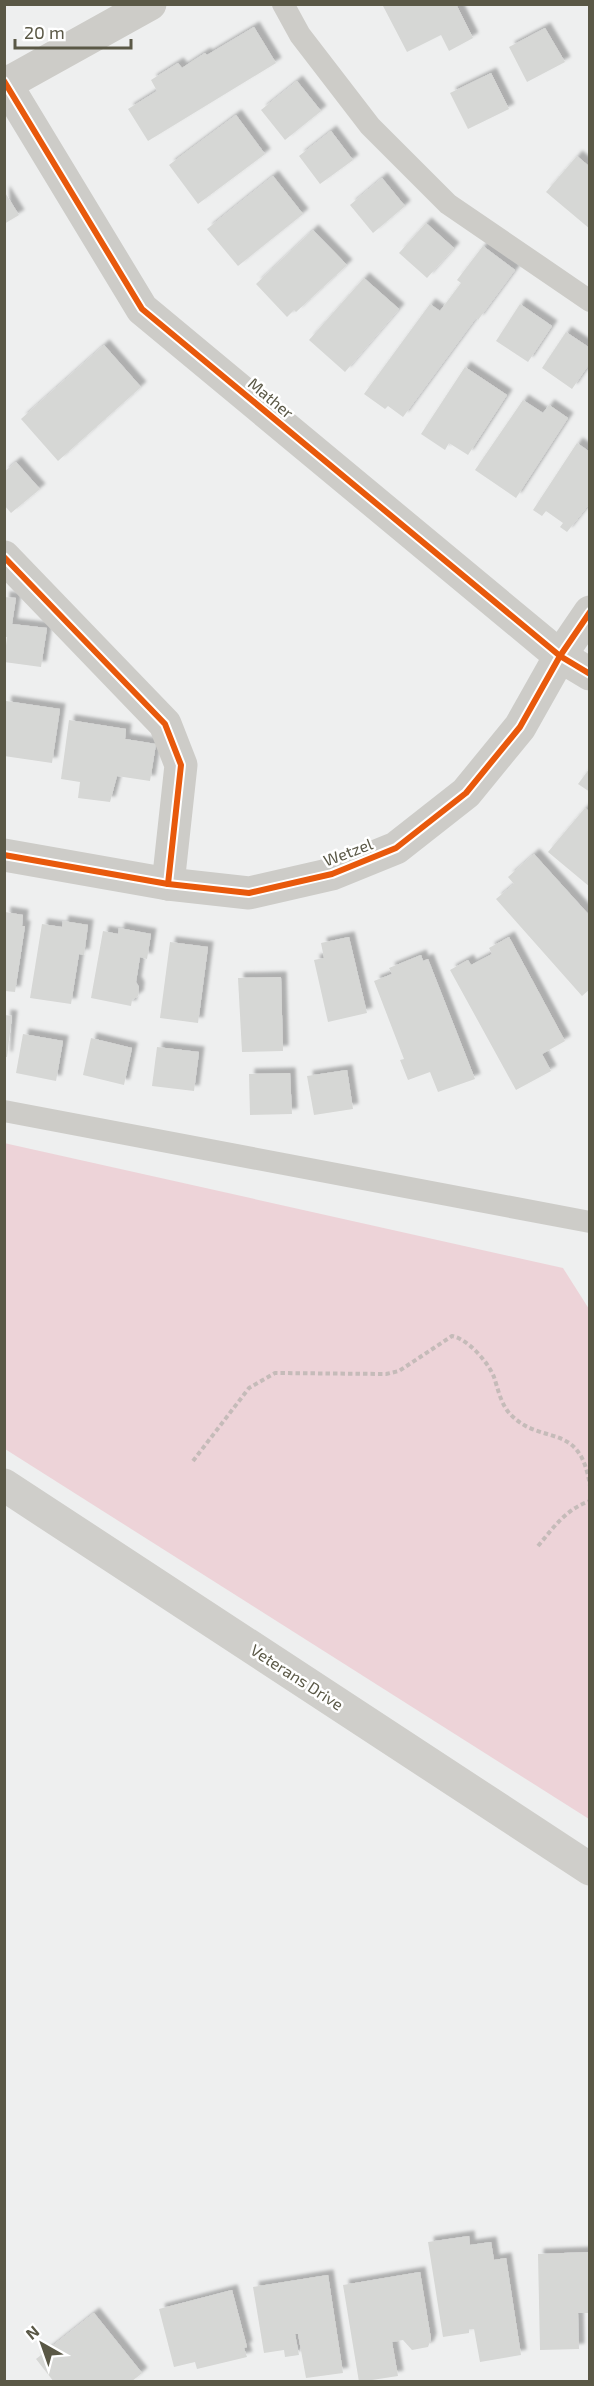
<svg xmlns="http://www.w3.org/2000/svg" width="594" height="2386" font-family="'Exo 2',sans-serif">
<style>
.green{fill:#edd3d8}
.building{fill:#d6d7d5;filter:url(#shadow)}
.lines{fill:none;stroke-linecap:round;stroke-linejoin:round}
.path{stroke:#c5bbb9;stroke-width:4;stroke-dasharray:4.5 3;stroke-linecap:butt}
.service{stroke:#cdccc8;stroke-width:22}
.minor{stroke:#cdccc8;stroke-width:33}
.secondary{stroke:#cfceca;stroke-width:33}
.cycleway-casing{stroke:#fff;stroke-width:10}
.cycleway{stroke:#e8590c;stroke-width:6}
.labels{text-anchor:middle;stroke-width:5;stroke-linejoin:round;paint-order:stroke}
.street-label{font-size:16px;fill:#5a5846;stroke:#fff}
</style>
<defs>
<filter id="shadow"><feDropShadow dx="5.5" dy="-5.5" stdDeviation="1.5" flood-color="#0004"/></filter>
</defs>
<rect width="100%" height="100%" fill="#eeefef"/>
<path class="green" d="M4 1143 563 1268 589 1309V1819L5 1449Z"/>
<g class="building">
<path d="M382 4H456L473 38 449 51 441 35 407 52Z"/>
<path d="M254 27 276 63 148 141 128 109 157 91 151 80 178 63 182 68 205 53 207 55Z"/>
<path d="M545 28 565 62 527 82 509 47Z"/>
<path d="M491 73 509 109 468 129 450 93Z"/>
<path d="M297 81 321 111 285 140 261 110Z"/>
<path d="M236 115 265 154 198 204 169 165Z"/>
<path d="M331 131 353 160 320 184 299 156Z"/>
<path d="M577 156 590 167V229L546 192Z"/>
<path d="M273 176 303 214 238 266 207 229Z"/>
<path d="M382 178 405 206 373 233 350 205Z"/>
<path d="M4 191 19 215 4 224Z"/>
<path d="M426 223 454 248 427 278 399 253Z"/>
<path d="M313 230 347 265 296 312 294 310 287 317 256 284Z"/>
<path d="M483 246 515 270 478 320 476 318 403 417 388 406 385 409 364 394 430 304 440 311 461 283 457 280Z"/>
<path d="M364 278 399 309 345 372 309 340Z"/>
<path d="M520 304 552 326 528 362 496 341Z"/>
<path d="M566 332 590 348V363L572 389 542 368Z"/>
<path d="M104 345 141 387 58 461 21 419Z"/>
<path d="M465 367 507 395 468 455 449 443 445 450 421 434Z"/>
<path d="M523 400 543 413 549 405 568 418 516 498 475 470Z"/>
<path d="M577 443 590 452V503L567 532 560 527 563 523 546 511 542 516 533 510Z"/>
<path d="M16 462 40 489 11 513 4 505V472Z"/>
<path d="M4 597 16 598 12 624 47 628 41 667 4 662 7 637H4Z"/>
<path d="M6 701 60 709 52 763 4 756Z"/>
<path d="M69 720 126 729 125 739 156 744 150 781 117 776 110 802 78 798 80 782 61 779Z"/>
<path d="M590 768V792L578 784Z"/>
<path d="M585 808 590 812V887L548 852Z"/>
<path d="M534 854 590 916V989L582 996 496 899 514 884 508 877Z"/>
<path d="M5 912 23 915 22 926H25L15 992 5 991Z"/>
<path d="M63 921 88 925 84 955 79 954 71 1004 30 998 42 924 62 927Z"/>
<path d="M119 928 151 934 147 959 140 957 136 982 139 987 138 996 132 1000 131 1006 91 998 103 931 118 934Z"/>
<path d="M349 937 367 1013 328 1022 314 960 324 958 321 943Z"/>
<path d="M509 937 565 1041 542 1054 551 1071 516 1090 450 970 468 960 471 965 492 954 489 948Z"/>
<path d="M170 942 208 947 198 1023 160 1018Z"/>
<path d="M421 955 423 961 428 959 475 1079 438 1092 430 1072 408 1080 400 1060 404 1059 374 981 392 974 389 968Z"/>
<path d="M281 977 283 1051 242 1052 238 978Z"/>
<path d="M5 1015 12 1016 7 1057H5Z"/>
<path d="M23 1034 63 1041 56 1081 16 1073Z"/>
<path d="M91 1038 132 1048 124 1085 83 1075Z"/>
<path d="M157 1047 199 1052 194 1091 152 1086Z"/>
<path d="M347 1070 353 1109 314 1115 307 1076Z"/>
<path d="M290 1073 292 1114 250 1115 249 1074Z"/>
<path d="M469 2236 470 2245 491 2242 494 2260 506 2258 521 2355 480 2362 474 2329H469V2333L443 2337 428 2242Z"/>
<path d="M590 2252V2313H578L579 2349 540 2350 538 2254Z"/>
<path d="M420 2272 431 2339 428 2347 412 2350 403 2340 392 2342 398 2376 359 2382 343 2285Z"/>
<path d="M328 2275 343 2373 306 2378 298 2334H295L299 2355 285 2357 284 2350 264 2353 253 2287Z"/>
<path d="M232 2290 247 2347 244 2348 247 2357 197 2369 195 2362 174 2367 159 2309Z"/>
<path d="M94 2313 142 2373 131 2382H54L36 2359Z"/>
</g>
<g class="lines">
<g class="path">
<path d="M193 1461 249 1388 275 1373 386 1374 399 1371 452 1336C468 1339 488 1362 494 1377 498 1389 501 1405 511 1415 543 1447 580 1420 590 1486"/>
<path d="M538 1546C554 1527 566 1509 590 1501"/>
</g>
<g class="service">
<path d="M283 4 300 35 370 126 448 204 590 301"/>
<path d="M4 1111 590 1222"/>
</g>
<g class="minor">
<path d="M4 81 142 309 560 656 590 674"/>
<path d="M6 84 150 4"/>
<path d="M4 557 165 724 181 765 168 884"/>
<path d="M4 855 168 884 249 893 332 874 396 848 466 793 520 727 560 656 590 612"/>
</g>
<path class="secondary" d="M4 1485 590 1869"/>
<g class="cycleway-casing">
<g id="cycleway">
<path d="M4 81 142 309 560 656 590 674"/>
<path d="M4 557 165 724 181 765 168 884"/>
<path d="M4 855 168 884 249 893 332 874 396 848 466 793 520 727 560 656 590 612"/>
</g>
</g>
<use href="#cycleway" class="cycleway"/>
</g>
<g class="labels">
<g class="street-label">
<text transform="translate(271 398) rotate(40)" y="6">Mather</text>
<text transform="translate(348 852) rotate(-21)" y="6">Wetzel</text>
<text transform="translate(297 1677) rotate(33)" y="6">Veterans Drive</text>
</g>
</g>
<rect width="594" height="2386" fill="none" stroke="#5a5846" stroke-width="12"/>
<g transform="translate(42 2344) rotate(320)" stroke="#ffffff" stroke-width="4.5" paint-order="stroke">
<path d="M0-4.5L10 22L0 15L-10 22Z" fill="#5a5846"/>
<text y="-9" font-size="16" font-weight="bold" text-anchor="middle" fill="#5a5846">N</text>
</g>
<path d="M15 39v9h116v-9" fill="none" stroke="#5a5846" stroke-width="3"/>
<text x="24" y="39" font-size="18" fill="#5a5846" stroke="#ffffff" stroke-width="4.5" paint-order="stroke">20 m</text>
</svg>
